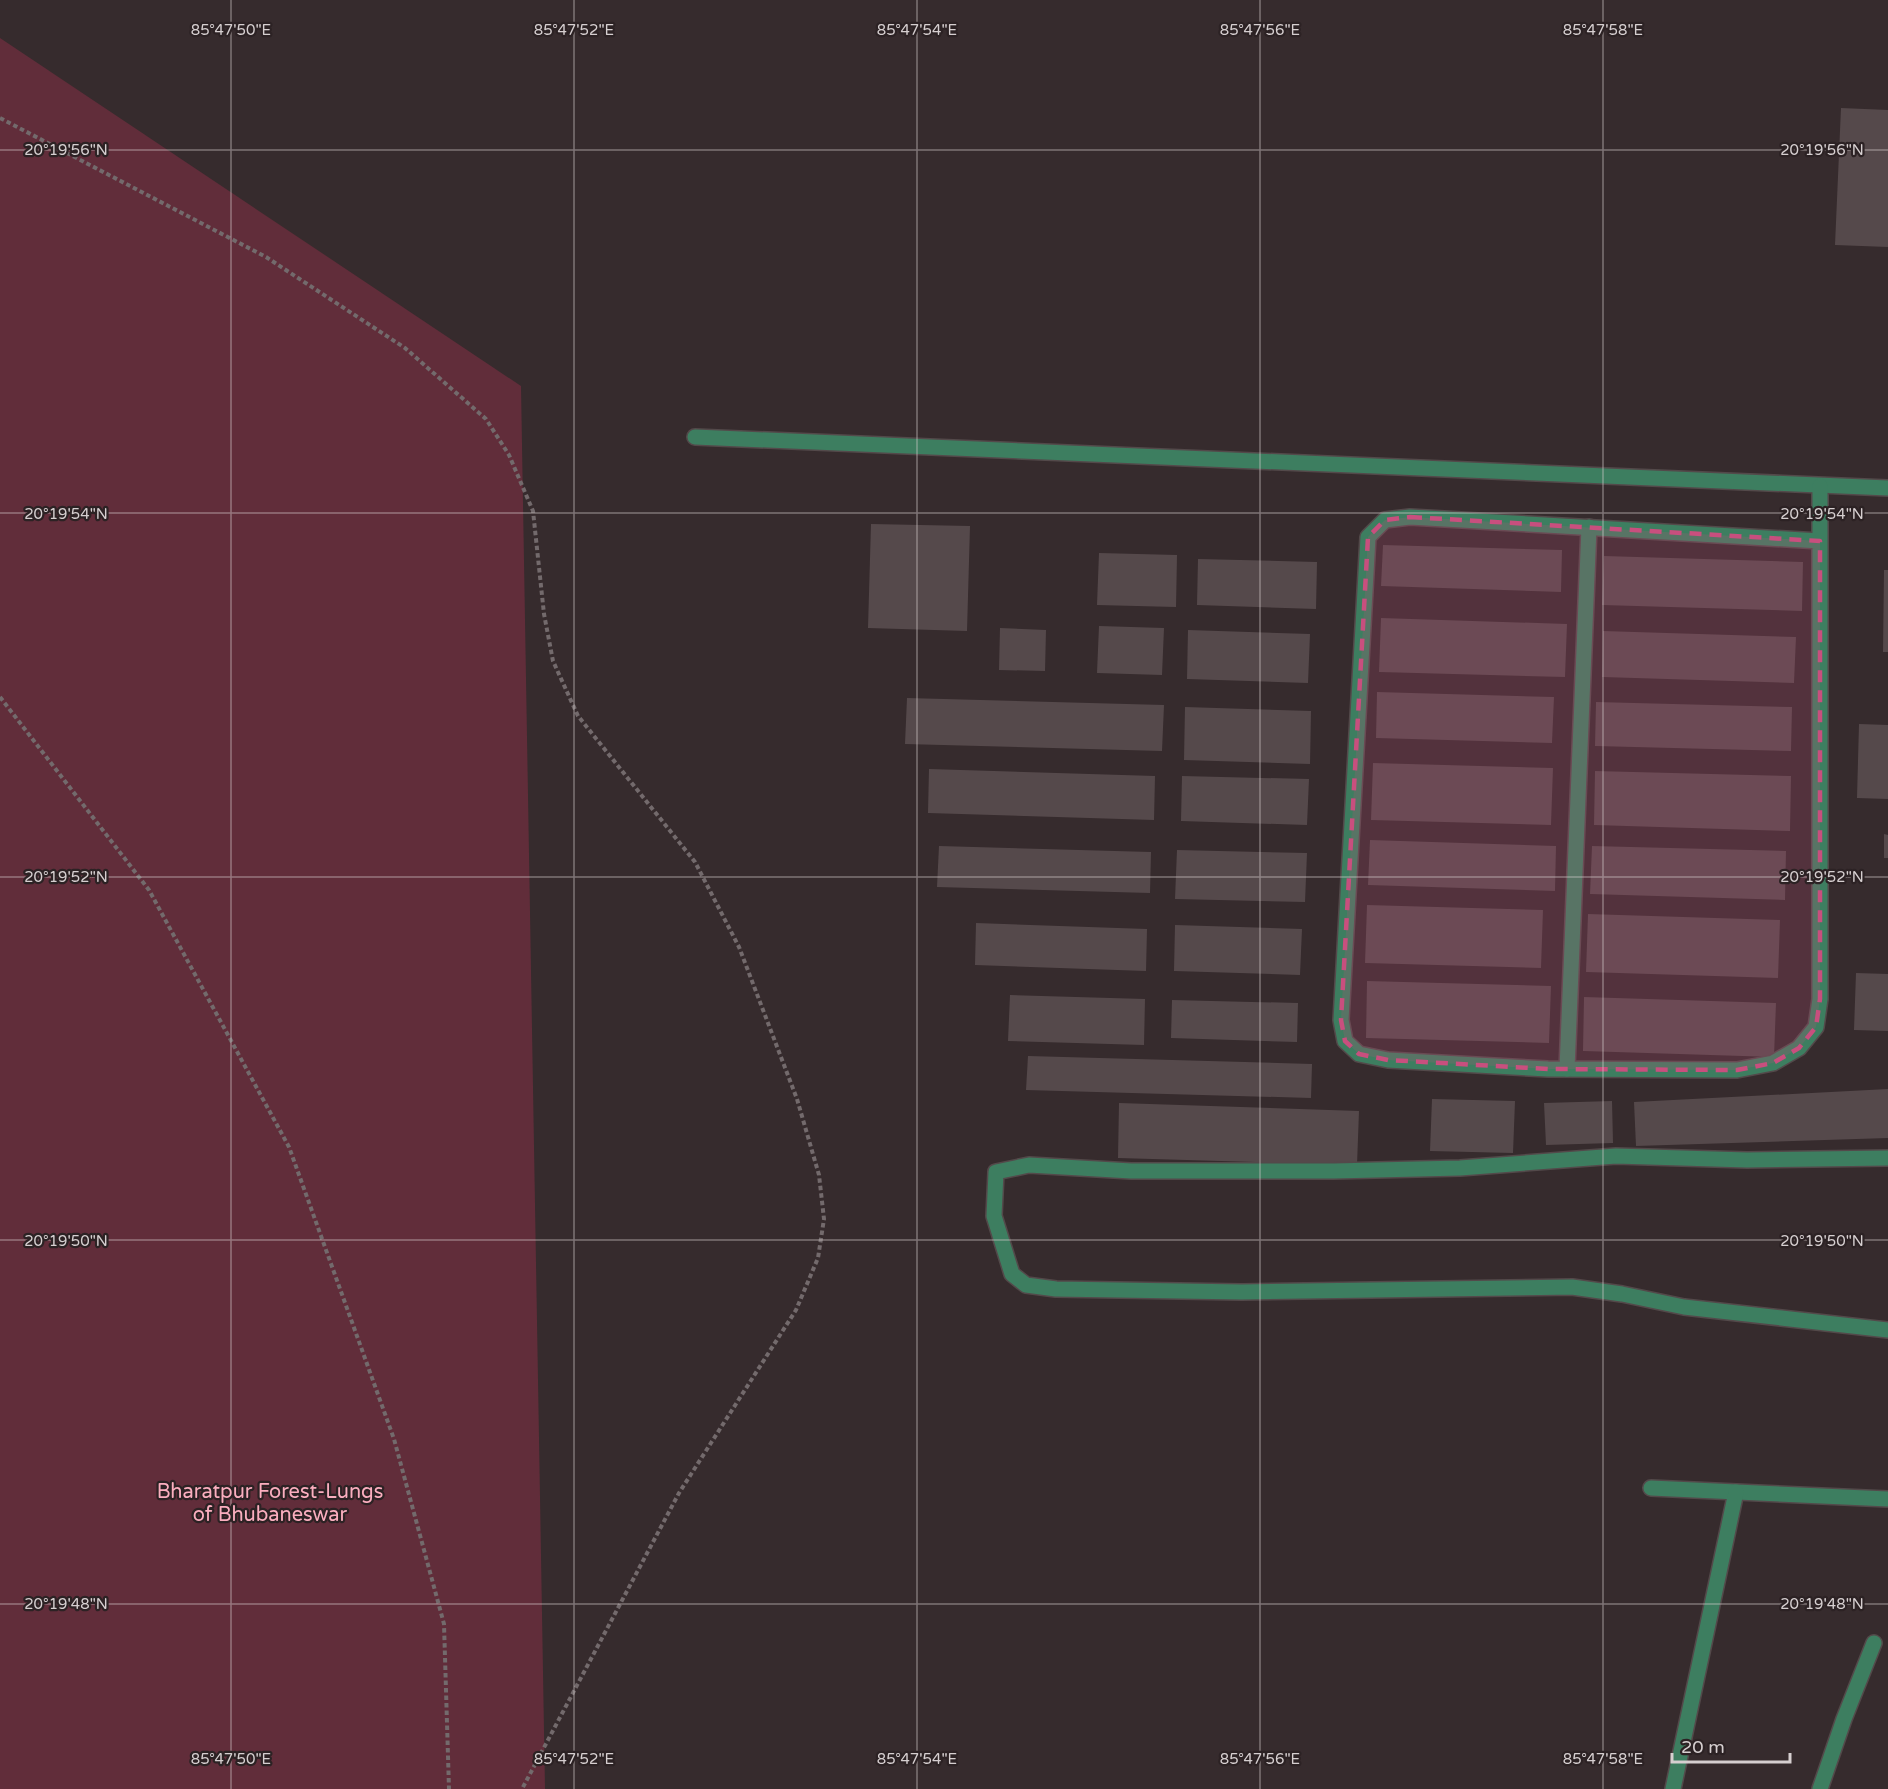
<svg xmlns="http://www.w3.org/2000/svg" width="1888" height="1789" font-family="'Varela Round',sans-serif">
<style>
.green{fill:#612d3a}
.building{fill:#55494b}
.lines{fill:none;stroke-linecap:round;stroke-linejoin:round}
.minor-casing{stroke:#53494a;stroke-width:18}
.path{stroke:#736a6c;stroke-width:4;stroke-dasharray:4.5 3;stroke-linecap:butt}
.minor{stroke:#3d7e60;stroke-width:15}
.marked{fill:#c84f7e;fill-opacity:0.2;stroke:#c84f7e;stroke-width:4.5;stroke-dasharray:12 8;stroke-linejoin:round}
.ticks{fill:none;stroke:#d6cfd0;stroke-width:1.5;stroke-opacity:0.45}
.labels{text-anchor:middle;stroke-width:4.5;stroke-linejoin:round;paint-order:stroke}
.park-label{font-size:20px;fill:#fbaebf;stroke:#2c2224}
.ticks-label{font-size:15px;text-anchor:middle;fill:#d6cfd0;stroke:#2c2224;stroke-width:4.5;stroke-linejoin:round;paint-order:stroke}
</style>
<rect width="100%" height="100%" fill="#362b2d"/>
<path class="green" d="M0 38 521 386 545 1789H0Z"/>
<g class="building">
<path d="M1841 108 1888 110V247L1835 245Z"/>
<path d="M871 524 970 526 967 631 868 628Z"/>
<path d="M1383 545 1562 550 1561 592 1381 586Z"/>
<path d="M1099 553 1177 555 1176 607 1097 605Z"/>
<path d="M1604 556 1803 562 1802 611 1602 605Z"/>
<path d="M1198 559 1317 562 1316 609 1197 605Z"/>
<path d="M1884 570H1888V652H1883Z"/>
<path d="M1381 618 1567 624 1565 677 1379 672Z"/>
<path d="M1099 626 1164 628 1162 675 1097 673Z"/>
<path d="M1000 628 1046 630 1045 671 999 670Z"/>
<path d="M1188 630 1310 634 1308 683 1187 679Z"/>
<path d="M1603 631 1796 637 1794 683 1602 677Z"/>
<path d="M1377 692 1554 697 1552 743 1376 738Z"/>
<path d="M907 698 1164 705 1162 751 905 744Z"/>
<path d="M1596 702 1792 707 1791 751 1595 746Z"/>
<path d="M1185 707 1311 711 1310 764 1184 760Z"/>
<path d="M1859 724 1888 725V799L1857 798Z"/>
<path d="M1373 763 1553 768 1551 825 1371 820Z"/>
<path d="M929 769 1155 776 1154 820 928 813Z"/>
<path d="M1595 771 1791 776 1790 831 1594 825Z"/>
<path d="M1182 776 1309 779 1307 825 1181 821Z"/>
<path d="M1884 834 1888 835V858H1884Z"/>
<path d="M1370 840 1556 846 1555 891 1368 885Z"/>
<path d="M939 846 1151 852 1150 893 937 887Z"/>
<path d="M1592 846 1786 851 1785 900 1590 894Z"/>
<path d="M1177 850 1307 853 1305 902 1175 899Z"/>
<path d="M1367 905 1543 910 1541 968 1365 963Z"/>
<path d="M1588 914 1780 920 1778 978 1586 972Z"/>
<path d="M976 923 1147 929 1146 971 975 965Z"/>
<path d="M1175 925 1302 929 1300 975 1174 971Z"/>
<path d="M1856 973 1888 974V1031L1854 1030Z"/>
<path d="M1367 981 1551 986 1549 1043 1366 1038Z"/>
<path d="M1010 995 1145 999 1144 1045 1008 1041Z"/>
<path d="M1584 997 1776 1003 1774 1057 1583 1051Z"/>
<path d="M1172 1000 1298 1003 1297 1042 1171 1038Z"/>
<path d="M1028 1056 1312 1064 1311 1098 1026 1090Z"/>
<path d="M1888 1089V1138L1636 1146 1634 1102Z"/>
<path d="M1432 1099 1515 1101 1513 1153 1430 1151Z"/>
<path d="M1612 1101 1613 1143 1546 1145 1544 1103Z"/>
<path d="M1119 1103 1359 1111 1357 1165 1118 1158Z"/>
</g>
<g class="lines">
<g class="minor-casing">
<g id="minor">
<path d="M695 437 1888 488"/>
<path d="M1820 486V999L1816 1027 1799 1048 1773 1063 1737 1070 1548 1069 1388 1060 1359 1054 1345 1041 1341 1020 1368 537 1385 520 1410 517 1820 541"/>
<path d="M1567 1069 1589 527"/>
<path d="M1888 1158 1747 1160 1616 1156 1460 1168 1334 1171H1131L1029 1165 996 1172 994 1216 1012 1274 1026 1285 1056 1289 1242 1292 1572 1287 1622 1294 1684 1307 1888 1330"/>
<path d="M1651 1488 1888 1499"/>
<path d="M1673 1789 1736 1492"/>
<path d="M1820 1789 1844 1719 1874 1643"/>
</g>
</g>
<g class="path">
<path d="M0 118 266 257 405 348 486 419 509 455 533 511 544 614 553 661 578 716 695 862 739 947 797 1099 819 1175 824 1219 818 1258 796 1310 679 1493 522 1789"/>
<path d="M0 697 149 890 289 1147 394 1439 444 1624 449 1789"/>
</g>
<use href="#minor" class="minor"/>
</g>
<path class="marked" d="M1410 517 1820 541V999L1816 1027 1799 1048 1773 1063 1737 1070 1548 1069 1388 1060 1359 1054 1345 1041 1341 1020 1368 537 1385 520Z"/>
<path class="ticks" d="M231 0V1789M574 0V1789M917 0V1789M1260 0V1789M1603 0V1789M0 150H1888M0 513H1888M0 877H1888M0 1240H1888M0 1604H1888"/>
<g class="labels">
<g class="park-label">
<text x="270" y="1498">Bharatpur Forest-Lungs<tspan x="270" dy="23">of Bhubaneswar</tspan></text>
</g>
</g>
<g class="ticks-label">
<text x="231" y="35">85°47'50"E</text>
<text x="574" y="35">85°47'52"E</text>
<text x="917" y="35">85°47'54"E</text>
<text x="1260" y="35">85°47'56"E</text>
<text x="1603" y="35">85°47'58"E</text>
<text x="66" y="155">20°19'56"N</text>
<text x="1822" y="155">20°19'56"N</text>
<text x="66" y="519">20°19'54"N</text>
<text x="1822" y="519">20°19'54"N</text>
<text x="66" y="882">20°19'52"N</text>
<text x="1822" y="882">20°19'52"N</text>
<text x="66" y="1246">20°19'50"N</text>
<text x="1822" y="1246">20°19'50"N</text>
<text x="66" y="1609">20°19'48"N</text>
<text x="1822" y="1609">20°19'48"N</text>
<text x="231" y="1764">85°47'50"E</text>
<text x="574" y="1764">85°47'52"E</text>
<text x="917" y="1764">85°47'54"E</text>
<text x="1260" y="1764">85°47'56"E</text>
<text x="1603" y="1764">85°47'58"E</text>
</g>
<path d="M1672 1753v9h118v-9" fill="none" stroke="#d6cfd0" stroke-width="3"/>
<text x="1681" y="1753" font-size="18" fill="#d6cfd0" stroke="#2c2224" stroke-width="4.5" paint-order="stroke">20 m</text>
</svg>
